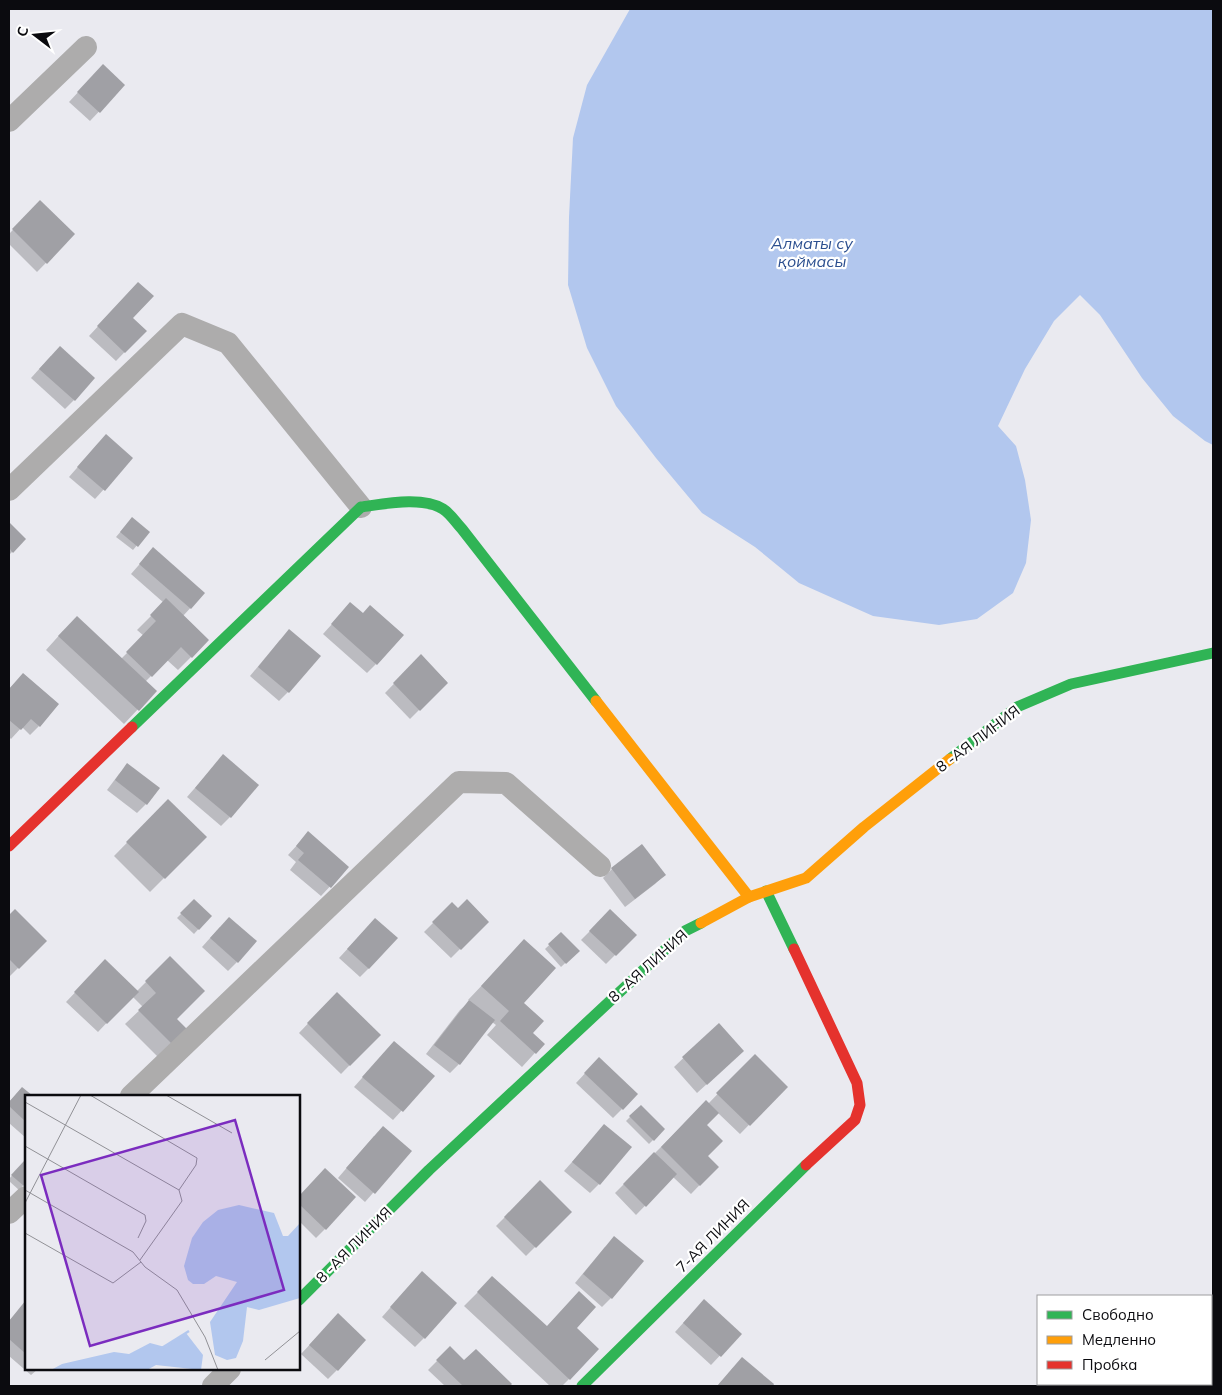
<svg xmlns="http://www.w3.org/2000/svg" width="1222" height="1395" font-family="Mulish,sans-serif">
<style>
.water{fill:#b2c7ee}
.shadow{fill:#0003}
.building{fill:#a0a0a5}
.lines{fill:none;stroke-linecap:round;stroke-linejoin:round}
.street{stroke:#adacac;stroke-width:22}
.fast{stroke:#30b455;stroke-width:11}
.slow{stroke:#ff9f0a;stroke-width:11}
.jam{stroke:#e5322d;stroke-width:11}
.labels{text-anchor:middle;stroke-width:4.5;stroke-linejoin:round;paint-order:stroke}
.street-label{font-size:15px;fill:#0b0b0f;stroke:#fff}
.water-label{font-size:16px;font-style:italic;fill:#2d5090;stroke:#fff}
.inset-river{fill:none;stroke:#b2c7ee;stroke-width:2.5}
.inset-road{fill:none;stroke:#919196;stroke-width:1}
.view{fill:#7b2cbf;fill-opacity:0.15;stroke:#7b2cbf;stroke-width:2.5}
.inset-edge{fill:none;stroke:#0b0b0f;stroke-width:2.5}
</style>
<rect width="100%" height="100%" fill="#eaeaf0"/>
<path class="water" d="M630 9H1213V445L1205 441 1173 416 1142 378 1100 315 1080 295 1054 321 1025 369 998 426 1016 446 1025 480 1031 520 1026 563 1013 593 977 619 939 625 873 616 799 583 755 547 702 513 656 458 616 406 587 348 568 285 569 217 573 138 587 85Z"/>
<g class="shadow">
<path d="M94 75 124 85 90 121 69 102Z"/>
<path d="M40 202 74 234 37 272 9 244V234Z"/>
<path d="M130 292 132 318 145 331 116 361 89 336Z"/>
<path d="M51 356 74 400 65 409 31 378Z"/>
<path d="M97 445 132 458 95 499 69 477Z"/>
<path d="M128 523 148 532 133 550 116 537Z"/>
<path d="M9 524 25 539 9 555Z"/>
<path d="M145 558 204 593 183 616 208 640 178 670 167 660 145 682 155 691 124 724 46 650 63 631 121 659 144 636 137 630 164 603 131 574Z"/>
<path d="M342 613 376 664 367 673 323 634Z"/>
<path d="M280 640 288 692 279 701 250 676Z"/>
<path d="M421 656 447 682 410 719 385 693Z"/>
<path d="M14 684 39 726 30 735 22 727 11 739 9 737V689Z"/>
<path d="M128 765 146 804 137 813 107 790 119 774Z"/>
<path d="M215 765 230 817 221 826 187 797Z"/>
<path d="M168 801 205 837 150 892 114 856Z"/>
<path d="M300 842 348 867 321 896 290 870 296 862 288 855Z"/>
<path d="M612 869 664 875 655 884 625 907 603 878Z"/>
<path d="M194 901 210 916 194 934 177 918Z"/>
<path d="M452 904 458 910 487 922 451 958 424 932Z"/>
<path d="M15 910 45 941 9 977V916Z"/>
<path d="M610 911 635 935 606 964 581 940Z"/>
<path d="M220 927 237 962 228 971 202 947Z"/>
<path d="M366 929 369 968 360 977 339 958Z"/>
<path d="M561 934 578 951 561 967 545 949Z"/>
<path d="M524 941 523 1003 531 1033 543 1044 522 1067 487 1035 496 1025 492 1022 459 1064 450 1073 426 1054 460 1010 470 1001 468 1000Z"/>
<path d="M170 958 175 1019 186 1030 158 1057 125 1024 143 1007 132 996 98 1032 66 1002 105 961 137 991Z"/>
<path d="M337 993 379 1035 341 1074 299 1033Z"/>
<path d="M718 1025 733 1060 697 1093 674 1067Z"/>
<path d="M386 1051 433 1076 393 1120 354 1087Z"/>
<path d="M755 1055 786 1087 740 1134 718 1113 706 1125V1156L717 1167 691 1194 673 1177 636 1215 615 1193 706 1102 708 1104Z"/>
<path d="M590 1068 622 1109 613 1118 576 1083Z"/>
<path d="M22 1088 31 1096H26V1138L9 1123V1102Z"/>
<path d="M641 1106 664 1129 649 1144 626 1121Z"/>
<path d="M604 1126 599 1184 590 1193 564 1171Z"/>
<path d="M374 1136 410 1151 365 1202 338 1178Z"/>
<path d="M24 1162 26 1164V1182L19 1190 9 1181V1179Z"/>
<path d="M325 1170V1229L316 1238 299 1221V1197Z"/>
<path d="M540 1182 570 1212 526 1256 496 1226Z"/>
<path d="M605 1247 611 1298 602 1307 575 1283Z"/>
<path d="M413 1282 424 1338 415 1347 382 1317Z"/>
<path d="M479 1291 546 1328H575L569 1379 562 1386H550L464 1306Z"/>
<path d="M26 1302V1369H38L31 1375 9 1356V1321Z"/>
<path d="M695 1310 740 1334 711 1365 675 1332Z"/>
<path d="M329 1324 337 1370 328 1379 301 1354Z"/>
<path d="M450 1348 464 1362 510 1384 508 1386H445L428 1370Z"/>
<path d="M733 1368 772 1384 771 1386H718Z"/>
</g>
<g class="building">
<path d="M103 64 125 85 100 113 77 92Z"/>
<path d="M40 200 75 234 47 264 12 229Z"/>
<path d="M138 282 154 296 133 318 147 331 125 353 97 326Z"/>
<path d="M60 346 95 378 75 401 39 369Z"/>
<path d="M106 434 133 458 105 491 77 467Z"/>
<path d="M132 517 150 532 138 547 120 532Z"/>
<path d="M9 522 26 539 13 553 9 548Z"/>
<path d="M153 547 205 593 191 609 139 564Z"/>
<path d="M166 598 209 640 192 658 181 647 152 677 126 652 156 621 150 615Z"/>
<path d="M350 602 363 613 370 605 404 635 377 665 331 624Z"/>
<path d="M77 616 157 691 139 711 58 636Z"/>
<path d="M289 629 321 656 289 693 258 667Z"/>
<path d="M421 654 448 683 420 711 393 683Z"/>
<path d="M23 673 59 704 40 727 31 719 21 730 9 720V689Z"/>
<path d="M223 754 259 785 231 818 195 788Z"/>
<path d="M127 763 160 788 147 805 115 780Z"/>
<path d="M168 799 207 837 165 879 126 842Z"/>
<path d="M308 831 349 867 331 888 298 860 304 853 296 846Z"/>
<path d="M642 844 666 875 635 899 611 868Z"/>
<path d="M194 899 212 916 199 930 180 913Z"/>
<path d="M467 899 489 922 461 950 432 922 452 902 458 908Z"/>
<path d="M15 909 47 941 19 969 9 959V915Z"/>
<path d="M610 909 637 935 616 956 589 931Z"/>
<path d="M229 917 257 941 238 963 210 938Z"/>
<path d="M375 918 398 938 369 969 347 949Z"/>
<path d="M561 932 580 951 566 964 548 944Z"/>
<path d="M524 939 556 968 524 1003 544 1021 533 1033 545 1044 536 1054 500 1021 509 1011 481 986Z"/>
<path d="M170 956 205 991 177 1019 188 1030 173 1045 138 1010 156 993 145 981Z"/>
<path d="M105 959 139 992 107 1024 74 992Z"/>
<path d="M337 992 381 1035 350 1066 307 1023Z"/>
<path d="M469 1000 495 1020 460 1065 434 1045Z"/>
<path d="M719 1023 744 1051 707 1085 682 1057Z"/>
<path d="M394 1041 435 1076 403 1112 362 1077Z"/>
<path d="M755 1054 788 1087 750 1126 716 1093Z"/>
<path d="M599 1057 638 1094 623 1110 584 1073Z"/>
<path d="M22 1087 33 1096H26V1122L9 1106V1102Z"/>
<path d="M706 1100 719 1113 707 1125 723 1141 708 1156 719 1167 700 1186 661 1147Z"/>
<path d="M641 1105 665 1129 654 1141 629 1116Z"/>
<path d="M604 1124 632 1147 600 1185 572 1162Z"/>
<path d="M383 1126 412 1151 375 1194 346 1168Z"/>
<path d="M654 1152 677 1174 646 1207 623 1184Z"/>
<path d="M24 1161 26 1163V1184L24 1186 11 1175Z"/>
<path d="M325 1168 356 1197 326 1230 299 1204V1196Z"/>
<path d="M540 1180 572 1212 536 1248 504 1217Z"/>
<path d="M614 1236 644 1261 612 1299 583 1274Z"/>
<path d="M422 1271 457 1303 425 1339 390 1307Z"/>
<path d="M492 1276 547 1326 579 1291 596 1307 577 1328 599 1349 570 1380 477 1292Z"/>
<path d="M704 1299 742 1334 721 1357 683 1323Z"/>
<path d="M26 1300V1354L9 1339V1321Z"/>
<path d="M338 1313 366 1340 338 1371 309 1345Z"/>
<path d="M450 1346 464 1360 476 1349 512 1384 510 1386H463L436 1360Z"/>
<path d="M742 1357 774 1384 773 1386H717Z"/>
</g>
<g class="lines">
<g class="street">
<path d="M9 121 86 47"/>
<path d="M9 490 182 324 228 343 361 507"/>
<path d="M131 1096 459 782 506 783 600 866"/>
<path d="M9 1213 26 1197"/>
<path d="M213 1386 230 1369"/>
</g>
<g class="fast">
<path d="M132 727 361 507C384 504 422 496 443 509 451 514 456 523 462 529L596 701"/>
<path d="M950 759 1017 707 1071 684 1213 653"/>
<path d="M766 891 794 949"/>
<path d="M299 1300 429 1170 685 931 701 923"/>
<path d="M582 1386 806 1165"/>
</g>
<g class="slow">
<path d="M596 701 749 897"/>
<path d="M701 923 749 897 806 878 864 827 950 759"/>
</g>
<g class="jam">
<path d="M9 846 132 727"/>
<path d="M794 949 857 1083 860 1105 855 1120 806 1165"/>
</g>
</g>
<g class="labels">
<g class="street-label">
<text transform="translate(978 739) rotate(-37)" y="5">8 -АЯ ЛИНИЯ</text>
<text transform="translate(648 966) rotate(-42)" y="5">8 -АЯ ЛИНИЯ</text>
<text transform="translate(713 1236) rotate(-45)" y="5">7-АЯ ЛИНИЯ</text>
<text transform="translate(354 1245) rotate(-45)" y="5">8 -АЯ ЛИНИЯ</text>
</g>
<g class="water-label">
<text x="812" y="249">Алматы су<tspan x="812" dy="18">қоймасы</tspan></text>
</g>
</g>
<g transform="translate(25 1095)">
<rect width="275" height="275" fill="#eaeaf0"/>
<path d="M214 110 249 118 258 141H263L275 128V203L234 215 222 212 218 246 211 263 202 265 190 260 185 227 212 187 191 181 179 189H168L163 185 159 171 167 143 178 127 193 115ZM161 238 178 260 176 275 131 270 122 275H26L37 269 89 257 104 259 125 248 140 252Z" fill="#b2c7ee"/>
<path class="inset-river" d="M132 256 164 236"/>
<path class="inset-road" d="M65 0 172 63 171 70 154 95M141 0 207 38M0 7 154 95 157 106 115 165M0 51 120 120 121 126 113 143M0 95 108 157 120 172 152 195 180 242 193 275M0 108 56 0M0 138 88 188 116 167M240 265 275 236"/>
<path class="view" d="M210 25 259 195 65 251 16 80Z"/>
<rect width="275" height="275" class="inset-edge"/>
</g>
<rect width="1222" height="1395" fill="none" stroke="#0b0b0f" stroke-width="20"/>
<rect x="1037" y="1295" width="175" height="90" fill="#ffffff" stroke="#9d9d9f"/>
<rect x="1047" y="1311" width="25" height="8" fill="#30b455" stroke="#9d9d9f"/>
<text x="1082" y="1320" font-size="15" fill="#0b0b0f">Свободно</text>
<rect x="1047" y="1336" width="25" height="8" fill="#ff9f0a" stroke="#9d9d9f"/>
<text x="1082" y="1345" font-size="15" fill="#0b0b0f">Медленно</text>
<rect x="1047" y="1361" width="25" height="8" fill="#e5322d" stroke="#9d9d9f"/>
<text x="1082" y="1370" font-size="15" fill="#0b0b0f">Пробка</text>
<g transform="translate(35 35) rotate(286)" stroke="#ffffff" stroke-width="4" paint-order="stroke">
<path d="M0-4L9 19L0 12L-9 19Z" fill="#0b0b0f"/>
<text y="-8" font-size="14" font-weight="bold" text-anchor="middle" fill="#0b0b0f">С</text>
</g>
</svg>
